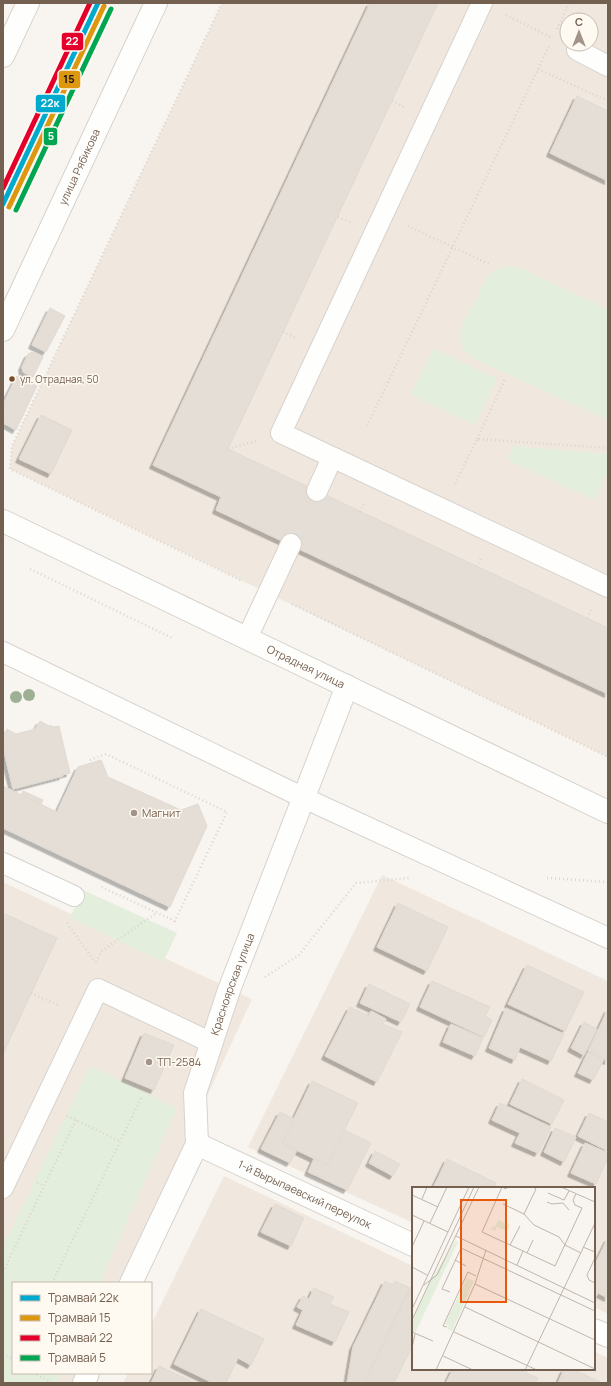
<svg xmlns="http://www.w3.org/2000/svg" width="611" height="1386" font-family="Manrope,sans-serif">
<style>
.residential{fill:#f0e8de;fill-rule:evenodd}
.green{fill:#e4eedc}
.building{fill:#e4ded7;stroke:#e0dad2;filter:url(#shadow)}
.lines{fill:none;stroke-linecap:round;stroke-linejoin:round}
.lane-casing{stroke:#d7d2cd;stroke-width:22}
.street-casing{stroke:#d7d2cd;stroke-width:24}
.secondary-casing{stroke:#d6d1ca;stroke-width:24}
.path{stroke:#dad5d0;stroke-width:2.5;stroke-dasharray:1 3;stroke-linecap:butt}
.lane{stroke:#fefefd;stroke-width:20}
.street{stroke:#fefefd;stroke-width:22}
.secondary{stroke:#fefefd;stroke-width:22}
.tram-1-casing{stroke:#fefaf2;stroke-width:8}
.tram-2-casing{stroke:#fefaf2;stroke-width:8}
.tram-3-casing{stroke:#fefaf2;stroke-width:8}
.tram-4-casing{stroke:#fefaf2;stroke-width:8}
.tram-1{stroke:#00a9ce;stroke-width:5}
.tram-2{stroke:#dd9810;stroke-width:5}
.tram-3{stroke:#e4002b;stroke-width:5}
.tram-4{stroke:#00a651;stroke-width:5}
.tree{fill:#9eb094}
.bus-dot{fill:#7a4b2a;stroke:#fefaf2;stroke-width:1.5}
.poi-dot{fill:#a29488;stroke:#fefaf2;stroke-width:1.5}
.labels{text-anchor:middle;stroke-width:3;stroke-linejoin:round;paint-order:stroke}
.bus-label{font-size:10px;fill:#746050;stroke:#fefaf2;text-anchor:start}
.street-label{font-size:11px;fill:#746050;stroke:#fefaf2}
.poi-label{font-size:11px;fill:#746050;stroke:#fefaf2;text-anchor:start}
.inset-road{fill:none;stroke:#bfb5ab;stroke-width:1}
.view{fill:#e8590c;fill-opacity:0.15;stroke:#e8590c;stroke-width:2}
.inset-edge{fill:none;stroke:#746050;stroke-width:2}
.line-badge{stroke:#fefaf2;stroke-width:1.5}
.badge-label{font-size:11px;text-anchor:middle;font-weight:bold;fill:#fff}
.pale-badge-label{font-size:11px;text-anchor:middle;font-weight:bold;fill:#111}
</style>
<defs>
<filter id="shadow"><feDropShadow dx="-3.5" dy="3.5" stdDeviation="0" flood-color="#0004"/></filter>
</defs>
<rect width="100%" height="100%" fill="#f8f5f0"/>
<g class="residential">
<path d="M222 3H608V757L10 469 12 446ZM567 20H591V44H567Z"/>
<path d="M382 875 608 981V1314L594 1307V1188H413V1223L248 1147Z"/>
<path d="M3 882 252 999 121 1283H13V1373H80L75 1383H3Z"/>
<path d="M224 1176 413 1266V1369H594V1351L608 1358V1383H123L128 1373H151V1325Z"/>
</g>
<g class="green">
<path d="M511 266 520 268 608 309V420L470 357C461 348 459 341 461 328L488 276C495 269 501 267 511 266Z"/>
<path d="M433 348 497 379 475 425 411 395Z"/>
<path d="M514 446 608 454V472L595 500 507 460Z"/>
<path d="M83 890 177 933 163 962 70 918Z"/>
<path d="M90 1066 177 1108 100 1283H13V1373H61L56 1383H3V1247Z"/>
</g>
<g class="building">
<path d="M370 3H438L228 449 608 628V694L216 510 221 497 153 465Z"/>
<path d="M577 96 608 111V181L550 153Z"/>
<path d="M50 308 65 316 46 352 32 345Z"/>
<path d="M33 352 43 357 33 377 23 372 22 367 28 354Z"/>
<path d="M17 376 37 386 16 430 3 423V404Z"/>
<path d="M41 415 72 430 51 474 19 459Z"/>
<path d="M40 721 49 726 51 725V727L59 726 70 773 62 775 63 776 13 789 3 747V736L7 729 16 734 35 729Z"/>
<path d="M101 760 108 777 181 810 198 804 207 826 170 907 3 828V786L57 812 78 767Z"/>
<path d="M23 791 43 800 41 804 21 795Z"/>
<path d="M398 903 448 927 427 971 377 947Z"/>
<path d="M5 914 57 938 3 1054V919Z"/>
<path d="M527 965 584 992 565 1031 508 1004Z"/>
<path d="M432 981 490 1007 485 1016 492 1020 484 1037 420 1007Z"/>
<path d="M369 984 410 1004 401 1022 360 1003Z"/>
<path d="M350 1007 369 1016 371 1011 386 1019 383 1024 402 1032 377 1082 325 1056Z"/>
<path d="M506 1008 564 1034 551 1061 520 1047 515 1060 489 1048Z"/>
<path d="M608 1009V1061L588 1051Z"/>
<path d="M584 1022 597 1029 584 1055 571 1048Z"/>
<path d="M451 1024 483 1038 475 1056 443 1042Z"/>
<path d="M144 1033 174 1045 154 1090 125 1078Z"/>
<path d="M588 1052 604 1059 593 1080 578 1073Z"/>
<path d="M522 1079 564 1100 552 1124 510 1104Z"/>
<path d="M312 1081 358 1103 327 1165 282 1143Z"/>
<path d="M500 1103 551 1127 538 1153 515 1143 520 1133 492 1120Z"/>
<path d="M280 1112 294 1119 282 1143 297 1150 290 1163 261 1149Z"/>
<path d="M589 1113 608 1122V1151L578 1136Z"/>
<path d="M555 1128 576 1137 564 1162 544 1152Z"/>
<path d="M344 1130 371 1143 347 1190 308 1172 314 1159 327 1165Z"/>
<path d="M585 1143 608 1153V1158L596 1184 571 1173Z"/>
<path d="M375 1151 400 1164 393 1176 369 1163Z"/>
<path d="M447 1159 496 1183 494 1188H433Z"/>
<path d="M275 1204 304 1218 291 1246 261 1232Z"/>
<path d="M608 1238V1298L598 1293 594 1300V1266Z"/>
<path d="M385 1281 393 1285 395 1281 410 1288 364 1383H347L353 1347Z"/>
<path d="M412 1285 413 1286V1345L394 1383H364Z"/>
<path d="M314 1288 334 1297 330 1304 349 1312 335 1342 296 1325 303 1310 297 1307 303 1296 309 1299Z"/>
<path d="M201 1309 264 1339 251 1365 238 1358 226 1383H213L174 1364Z"/>
<path d="M159 1366 195 1383H151Z"/>
<path d="M453 1369H528L526 1373 538 1378 535 1383H446Z"/>
<path d="M564 1369H573L602 1383H558Z"/>
</g>
<g class="lines">
<g class="lane-casing">
<g id="lane">
<path d="M482 3 281 433 608 587"/>
<path d="M577 50 608 66"/>
<path d="M317 491 332 458"/>
<path d="M247 638 291 544"/>
<path d="M3 652 304 798 608 938"/>
<path d="M3 863 74 896"/>
<path d="M3 1188 98 989 212 1043"/>
</g>
</g>
<g class="street-casing">
<g id="street">
<path id="s1" d="M197 1144 413 1245"/>
<path id="s2" d="M131 1283 197 1144 195 1093 229 990 347 686"/>
<path d="M594 1330 608 1336"/>
<path d="M84 1383 88 1373"/>
</g>
</g>
<g class="secondary-casing">
<g id="secondary">
<path d="M3 56 28 3"/>
<path id="s3" d="M3 330 156 3"/>
<path id="s4" d="M3 521 608 812"/>
</g>
</g>
<g class="path">
<path d="M222 3 12 446 10 469 242 581"/>
<path d="M506 15 552 38"/>
<path d="M557 29 569 3"/>
<path d="M538 69 608 101"/>
<path d="M392 101 404 107"/>
<path d="M338 217 350 222"/>
<path d="M408 226 489 264"/>
<path d="M283 332 296 338"/>
<path d="M367 426 549 46"/>
<path d="M477 439 505 379"/>
<path d="M228 449 256 441"/>
<path d="M455 484 477 439 608 448"/>
<path d="M360 512 364 503"/>
<path d="M477 567 481 558"/>
<path d="M30 569 172 638"/>
<path d="M292 604 608 757"/>
<path d="M587 618 591 610"/>
<path d="M90 760 106 754 227 812 175 921 99 886"/>
<path d="M547 878 608 882"/>
<path d="M67 923 95 962"/>
<path d="M96 962 102 951 156 913"/>
<path d="M265 977 299 955 356 883 409 878"/>
<path d="M31 993 60 1006"/>
<path d="M67 1116 120 1141"/>
<path d="M37 1183 44 1186 76 1120"/>
<path d="M3 1272 44 1186"/>
<path d="M52 1283 142 1096"/>
<path d="M3 1354 13 1359"/>
<path d="M33 1373 53 1383"/>
</g>
<use href="#lane" class="lane"/>
<use href="#street" class="street"/>
<use href="#secondary" class="secondary"/>
<g class="tram-1-casing">
<path id="tram-1" d="M3 204 98 3"/>
</g>
<g class="tram-2-casing">
<path id="tram-2" d="M9 207 104 6"/>
</g>
<g class="tram-3-casing">
<path id="tram-3" d="M3 188 90 3"/>
</g>
<g class="tram-4-casing">
<path id="tram-4" d="M16 210 111 9"/>
</g>
<use href="#tram-1" class="tram-1"/>
<use href="#tram-2" class="tram-2"/>
<use href="#tram-3" class="tram-3"/>
<use href="#tram-4" class="tram-4"/>
</g>
<g class="tree">
<circle cx="29" cy="695" r="6"/>
<circle cx="16" cy="697" r="6"/>
</g>
<circle class="bus-dot" cx="12" cy="379" r="3.5"/>
<g class="poi-dot">
<circle cx="134" cy="813" r="4"/>
<circle cx="149" cy="1062" r="4"/>
</g>
<g class="labels">
<g class="bus-label">
<text x="20" y="383">ул. Отрадная, 50</text>
</g>
<g class="street-label">
<text dy="4" stroke="none"><textPath href="#s3" startOffset="180">улица Рябикова</textPath></text>
<text dy="4" stroke="none"><textPath href="#s4" startOffset="336">Отрадная улица</textPath></text>
<text dy="4" stroke="none"><textPath href="#s2" startOffset="320">Красноярская улица</textPath></text>
<text dy="4" stroke="none"><textPath href="#s1" startOffset="119">1-й Вырыпаевский переулок</textPath></text>
</g>
<g class="poi-label">
<text x="142" y="817">Магнит</text>
<text x="157" y="1066">ТП-2584</text>
</g>
</g>
<g transform="translate(412 1187)">
<rect width="183" height="183" fill="#f8f5f0"/>
<path d="M86 33 98 38 96 44 84 40V44L79 42 81 39 83 40ZM43 54 46 55 3 146 0 144V135L18 95ZM55 91 62 94 40 144 35 142 37 139 33 137Z" fill="#e4eedc"/>
<path class="inset-road" d="M95 0 94 2 90 0 70 45 111 64 105 78M149 0 183 15M136 6 152 13 157 4M0 8 26 20M10 12 15 0M135 15 140 17 151 16 157 23M91 17 112 27 122 38 147 50 153 58 169 66M112 27 124 2 121 0M0 28 36 45M18 36 35 0M44 49 183 116M98 58 108 39M0 60 12 34M171 60 183 65M111 64 143 79 170 21 163 18 161 13 164 7M115 66 121 53M183 71 175 88 177 93 183 96M43 73 54 79M0 80 15 88M63 97 183 153M12 98 25 88 67 0M38 105 30 102 49 61 183 124M53 120 183 182M0 122 57 0M0 133 62 0M35 140 31 139 56 85 64 89M0 145 21 154M42 145 125 183M0 161 3 147M31 169 61 183M24 183 63 97 74 63M113 183 183 36"/>
<path class="view" d="M49 13H94V115H49Z"/>
<rect width="183" height="183" class="inset-edge"/>
</g>
<g class="line-badge">
<rect x="61" y="32" width="23" height="19" rx="4" fill="#e4002b"/>
<rect x="58" y="70" width="23" height="19" rx="4" fill="#dd9810"/>
<rect x="35" y="94" width="31" height="19" rx="4" fill="#00a9ce"/>
<rect x="43" y="127" width="15" height="19" rx="4" fill="#00a651"/>
</g>
<g class="badge-label">
<text x="72" y="45">22</text>
<text x="50" y="107">22к</text>
<text x="51" y="140">5</text>
</g>
<g class="pale-badge-label">
<text x="69" y="83">15</text>
</g>
<rect width="611" height="1386" fill="none" stroke="#746050" stroke-width="8"/>
<rect x="12" y="1282" width="140" height="92" fill="#fefaf2" stroke="#c7bcb1"/>
<rect x="20" y="1295" width="20" height="6" fill="#00a9ce" stroke="#c7bcb1"/>
<text x="48" y="1302" font-size="12" fill="#746050">Трамвай 22к</text>
<rect x="20" y="1315" width="20" height="6" fill="#dd9810" stroke="#c7bcb1"/>
<text x="48" y="1322" font-size="12" fill="#746050">Трамвай 15</text>
<rect x="20" y="1335" width="20" height="6" fill="#e4002b" stroke="#c7bcb1"/>
<text x="48" y="1342" font-size="12" fill="#746050">Трамвай 22</text>
<rect x="20" y="1355" width="20" height="6" fill="#00a651" stroke="#c7bcb1"/>
<text x="48" y="1362" font-size="12" fill="#746050">Трамвай 5</text>
<g transform="translate(579 32)"><circle r="19" fill="#fefaf2" stroke="#c7bcb1"/>
<path d="M0-3L7 15L0 10L-7 15Z" fill="#a29488"/>
<text y="-6" font-size="11" font-weight="bold" text-anchor="middle" fill="#746050">С</text>
</g>
</svg>
